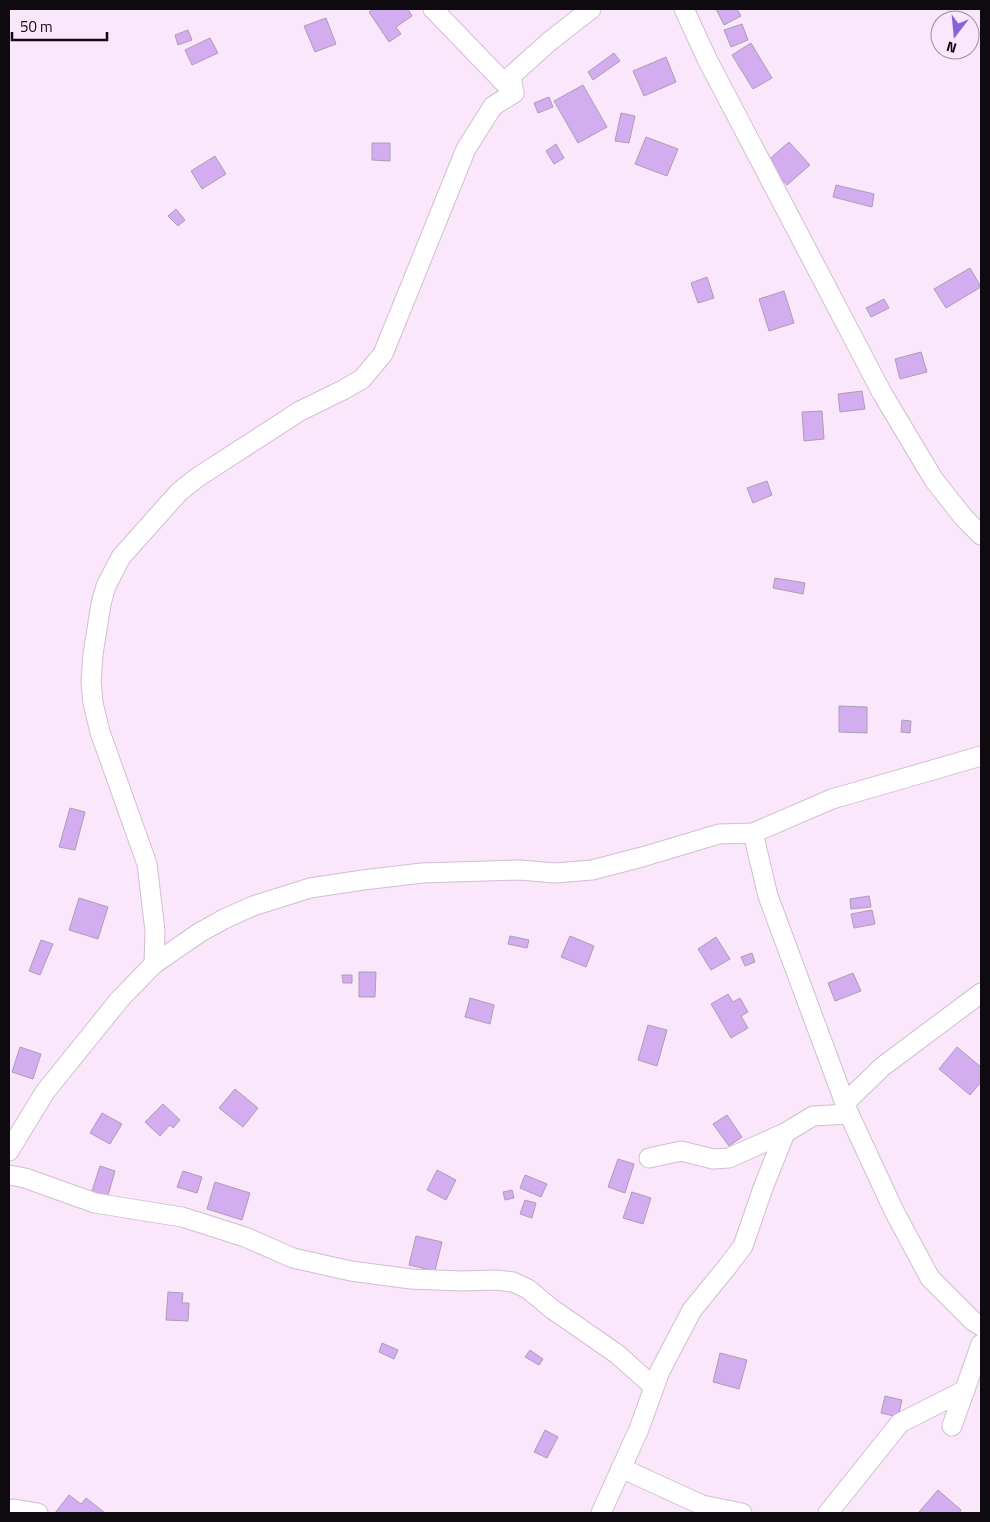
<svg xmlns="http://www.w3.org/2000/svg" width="990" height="1522" font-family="'Titillium Web',sans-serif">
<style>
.building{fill:#d4adf0;stroke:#aa9eb4}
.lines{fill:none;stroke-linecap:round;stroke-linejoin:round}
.minor-casing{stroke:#d1bed2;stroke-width:21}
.minor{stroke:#fff;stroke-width:19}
</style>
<rect width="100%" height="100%" fill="#fbe7fc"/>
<g class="building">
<path d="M374 9H408L412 16 396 27 401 34 389 42 369 12Z"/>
<path d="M716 9H737L741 16 724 25Z"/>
<path d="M326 18 336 44 315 52 304 26Z"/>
<path d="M742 24 748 40 731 47 724 30Z"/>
<path d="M188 30 192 40 178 45 175 35Z"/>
<path d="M210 38 218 53 192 65 185 50Z"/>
<path d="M751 43 772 78 753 89 732 55Z"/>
<path d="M614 53 620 61 593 80 588 72Z"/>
<path d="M666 57 676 82 644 96 633 71Z"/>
<path d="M583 85 607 127 578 143 554 101Z"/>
<path d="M549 97 553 107 538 113 534 103Z"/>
<path d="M621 113 635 116 629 143 615 141Z"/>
<path d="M646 137 678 149 667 176 635 164Z"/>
<path d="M789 142 810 165 787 185 766 162Z"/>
<path d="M372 143H390V161L372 160Z"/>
<path d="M556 144 564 158 554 164 546 151Z"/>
<path d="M215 156 226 174 202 189 191 171Z"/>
<path d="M836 185 874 194 872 207 833 197Z"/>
<path d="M176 209 185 220 178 226 168 216Z"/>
<path d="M970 268 981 287 946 308 934 289Z"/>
<path d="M707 277 714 298 698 303 691 283Z"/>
<path d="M784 291 794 323 769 331 759 299Z"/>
<path d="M884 299 889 308 871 317 866 308Z"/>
<path d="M921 352 927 372 900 379 895 359Z"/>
<path d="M862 391 865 409 840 412 838 394Z"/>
<path d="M822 411 824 439 804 441 802 412Z"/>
<path d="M767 481 772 495 753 503 747 488Z"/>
<path d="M775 578 805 583 803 594 773 588Z"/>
<path d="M839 706 867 707V733L839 732Z"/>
<path d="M902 720 911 721 910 733 901 732Z"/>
<path d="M70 808 85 812 75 850 59 847Z"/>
<path d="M869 896 871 907 851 909 850 899Z"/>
<path d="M79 898 108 907 98 939 69 930Z"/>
<path d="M872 910 875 924 854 928 851 914Z"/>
<path d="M510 936 529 940 527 948 508 944Z"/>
<path d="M570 936 594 946 586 967 561 957Z"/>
<path d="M716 937 730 959 711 970 698 949Z"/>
<path d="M41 940 53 944 40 975 29 971Z"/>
<path d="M752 953 755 962 745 966 741 957Z"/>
<path d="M359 972H376L375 997H359Z"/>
<path d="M853 973 861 991 835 1001 828 983Z"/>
<path d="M342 975H352V983H343Z"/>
<path d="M728 994 733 1002 740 998 748 1012 741 1016 748 1028 731 1038 711 1004Z"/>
<path d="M470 998 494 1005 490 1024 465 1017Z"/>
<path d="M648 1025 667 1030 657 1066 638 1060Z"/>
<path d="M20 1047 41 1054 33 1079 12 1072Z"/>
<path d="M957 1047 981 1067V1082L970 1095 939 1069Z"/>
<path d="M235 1089 258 1108 243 1127 219 1108Z"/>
<path d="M163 1104 180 1120 173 1128 170 1125 160 1136 145 1122Z"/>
<path d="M102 1113 122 1124 110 1144 90 1133Z"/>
<path d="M727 1115 742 1137 729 1146 713 1124Z"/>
<path d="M618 1159 634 1164 625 1193 608 1187Z"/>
<path d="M100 1166 115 1171 107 1199 91 1194Z"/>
<path d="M437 1170 456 1180 446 1200 427 1190Z"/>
<path d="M183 1171 202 1177 197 1193 177 1187Z"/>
<path d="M525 1175 547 1184 541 1197 520 1188Z"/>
<path d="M215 1182 250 1193 242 1220 207 1209Z"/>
<path d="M512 1190 514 1198 505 1200 503 1192Z"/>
<path d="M632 1192 651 1198 643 1224 623 1218Z"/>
<path d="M525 1200 536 1203 532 1218 520 1214Z"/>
<path d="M416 1236 442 1242 435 1271 409 1265Z"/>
<path d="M168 1292 183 1293 182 1303H189L188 1321 166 1320Z"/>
<path d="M382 1343 398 1350 394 1359 379 1352Z"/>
<path d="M530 1350 543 1359 539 1365 525 1357Z"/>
<path d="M720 1353 747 1360 739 1389 713 1382Z"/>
<path d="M885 1396 902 1400 898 1417 881 1413Z"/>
<path d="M545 1430 558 1437 547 1458 534 1452Z"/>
<path d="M938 1490 961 1510 959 1513H920L919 1512Z"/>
<path d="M69 1495 81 1504 86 1498 105 1513H55Z"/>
</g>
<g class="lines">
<g class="minor-casing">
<g id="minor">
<path d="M433 9 514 93"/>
<path d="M684 9 707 59 882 393 934 480 964 518 981 535"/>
<path d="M753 833 768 896 849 1114 894 1211 930 1278 973 1321 981 1326"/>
<path d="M154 964 155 931 147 864 100 732 93 703 91 682 93 654 101 604 106 586 121 557 179 492 198 477 300 411 343 390 362 379 383 354 466 149 493 106 514 93 511 76 550 41 591 9"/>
<path d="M845 1103 882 1067 981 993"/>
<path d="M9 1151 45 1092 120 999 154 964 199 933 224 919 253 906 310 888 363 880 422 873 520 870 555 873 592 870 642 857 719 834 753 833 832 799 981 756"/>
<path d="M649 1158 681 1151 713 1159 729 1158 785 1133"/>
<path d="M9 1175 25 1178 95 1203 182 1217 245 1237 293 1258 351 1271 411 1279 462 1281 496 1280 513 1282 528 1289 552 1309 617 1354 654 1387"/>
<path d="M952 1426 981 1344"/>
<path d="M621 1468 702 1505 742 1513"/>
<path d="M9 1510 14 1509 38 1513"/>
<path d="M601 1513 639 1429 660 1371 692 1310 727 1267 743 1246 763 1188 785 1133 813 1116 849 1114"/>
<path d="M828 1513 900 1423 965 1390"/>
</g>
</g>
<use href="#minor" class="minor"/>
</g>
<rect width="990" height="1522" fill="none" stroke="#0f0910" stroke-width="20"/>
<g transform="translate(955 35) rotate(196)"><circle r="24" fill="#fbe7fc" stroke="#9d8e9e"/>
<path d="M0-4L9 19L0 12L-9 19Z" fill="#8364df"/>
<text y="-8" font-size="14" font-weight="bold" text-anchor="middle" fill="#0f0910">N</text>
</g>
<path d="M12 32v8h95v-8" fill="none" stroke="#0f0910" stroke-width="2.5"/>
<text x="20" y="32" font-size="15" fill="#0f0910" stroke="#fbe7fc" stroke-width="4" paint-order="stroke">50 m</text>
</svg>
